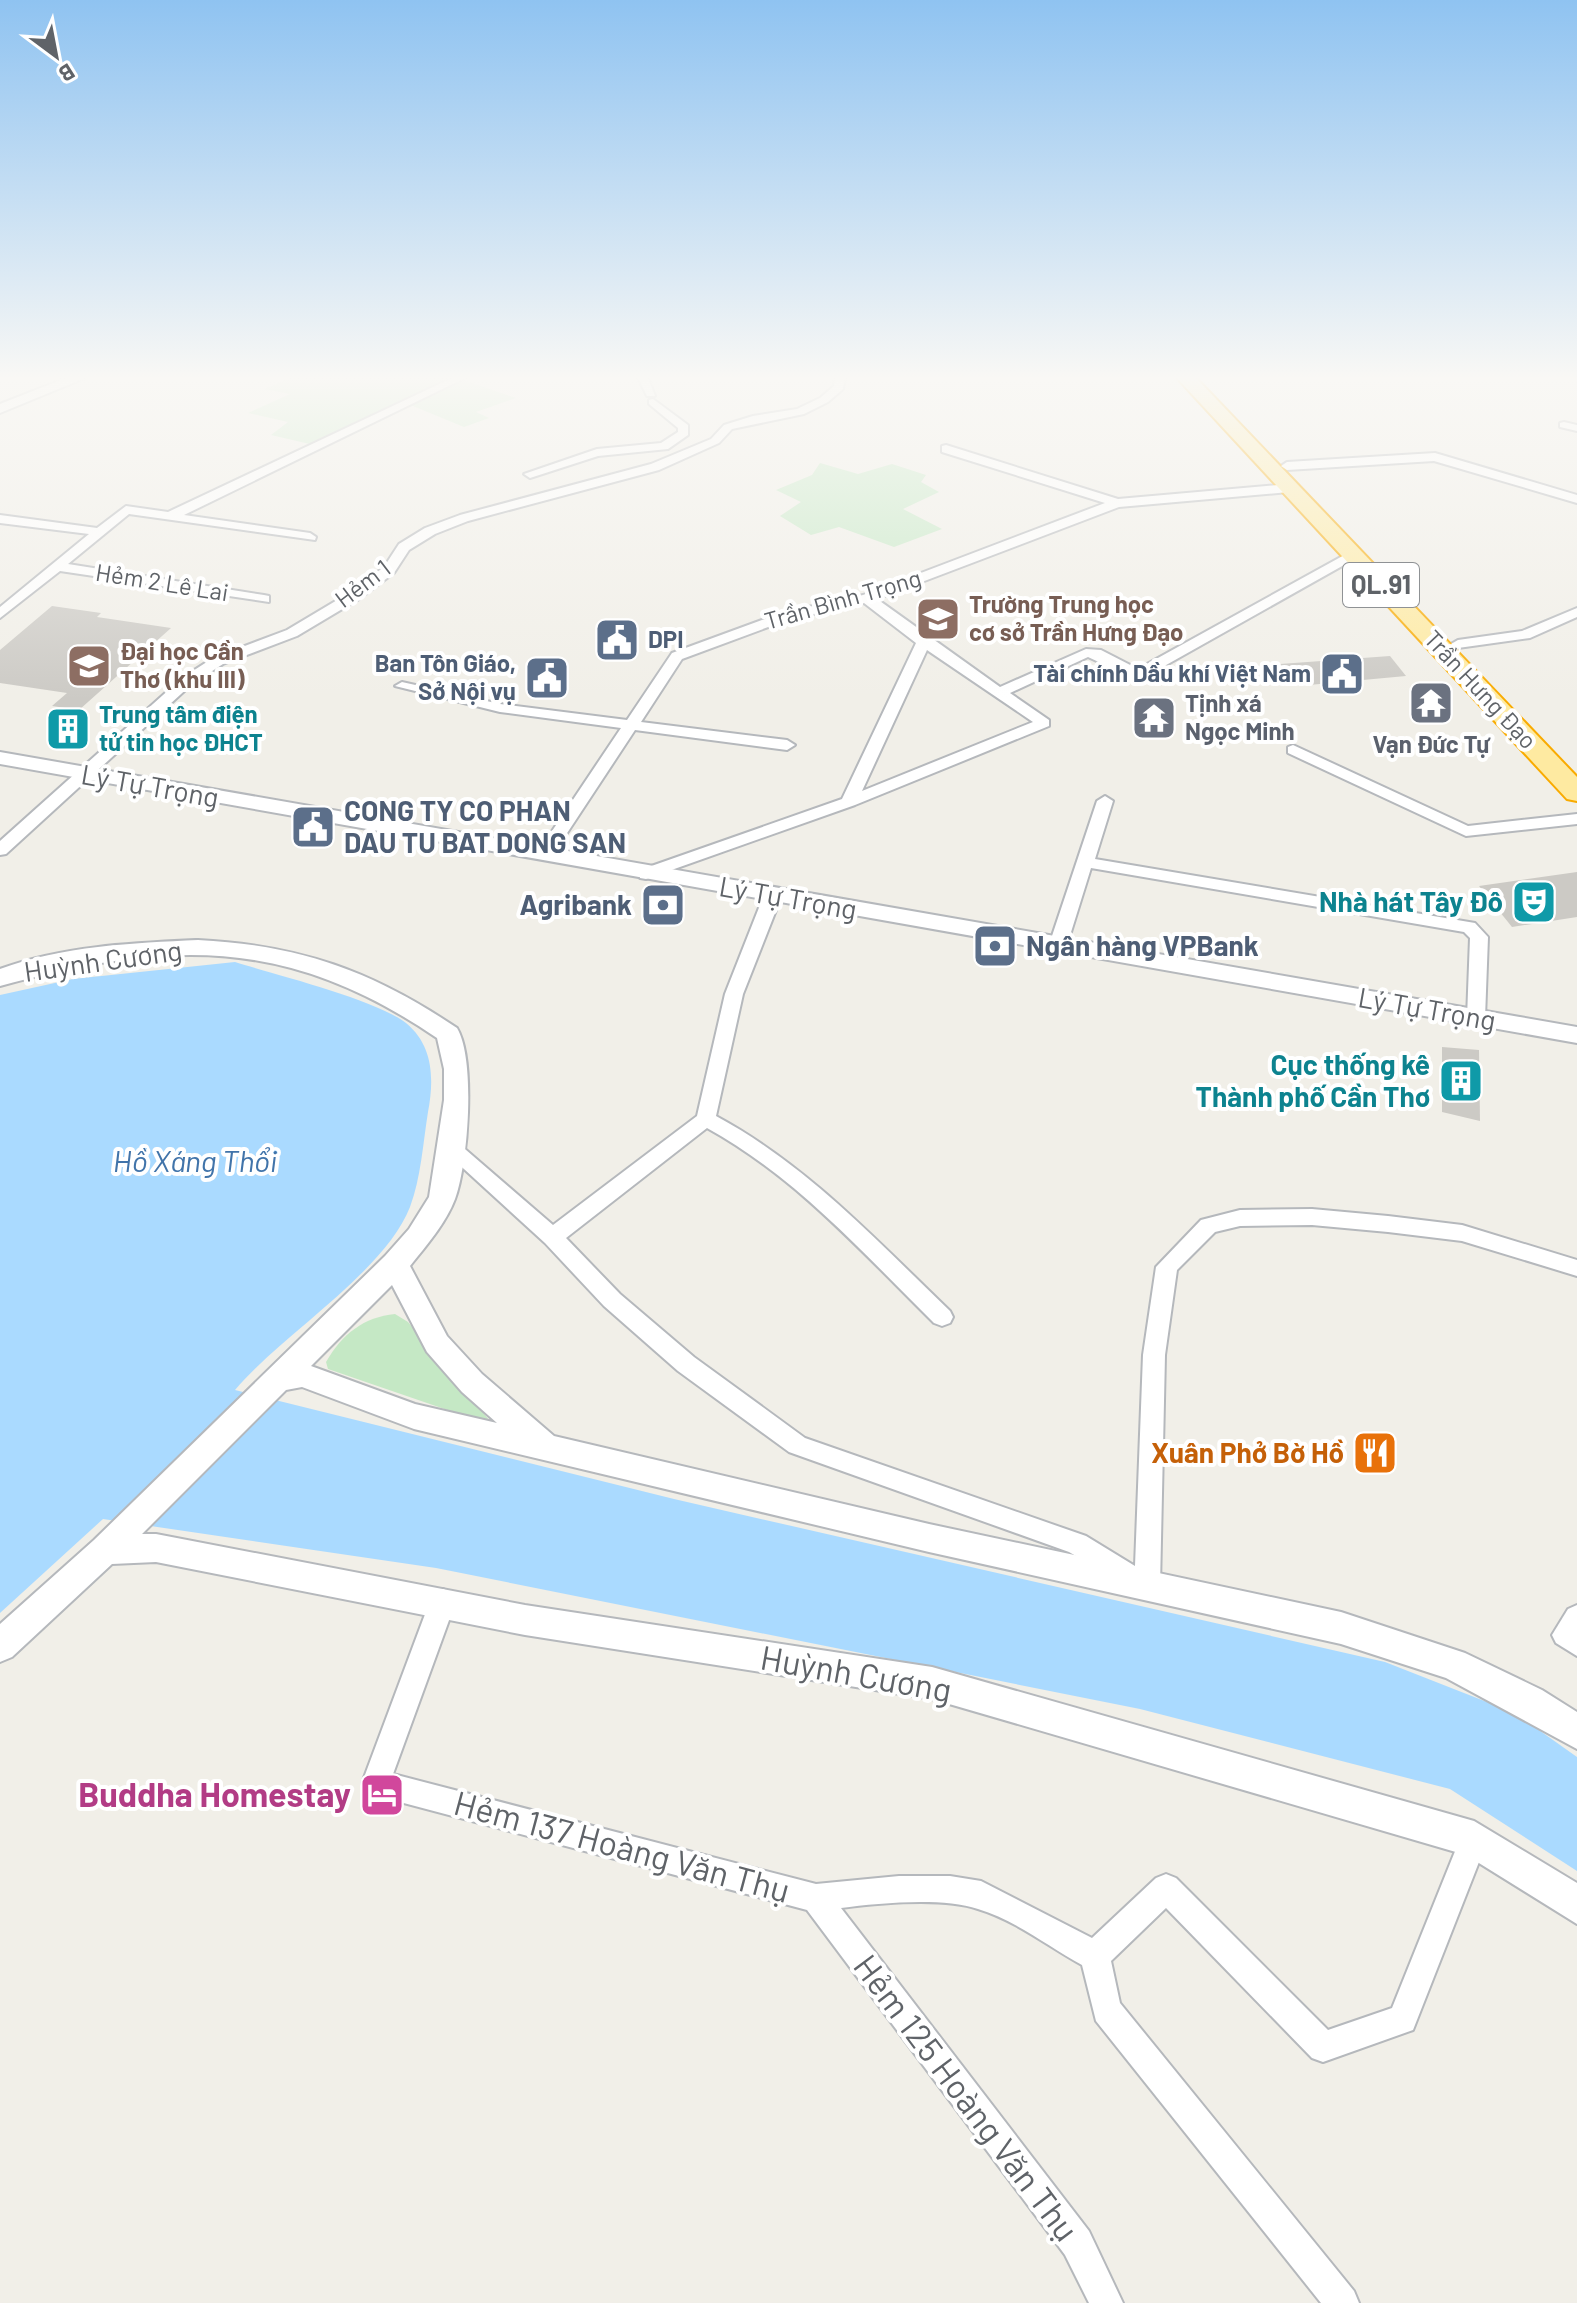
<svg xmlns="http://www.w3.org/2000/svg" width="1577" height="2303" font-family="Barlow,sans-serif">
<style>
.green{fill:#c5e8c5}
.water{fill:#aadaff}
.building{fill:#cccac5}
.lines{fill:none;stroke-linecap:round;stroke-linejoin:round}
.minor-casing{stroke:#b5b8bc;stroke-width:4}
.tertiary-casing{stroke:#b5b8bc;stroke-width:4}
.trunk-casing{stroke:#f9ab00;stroke-width:4}
.minor{fill:#fff;fill-rule:evenodd}
.tertiary{fill:#fff;fill-rule:evenodd}
.trunk{fill:#feeaa1;fill-rule:evenodd}
.labels{text-anchor:middle;stroke-width:8;stroke-linejoin:round;paint-order:stroke}
.far-street-label{font-size:24px;fill:#5f6368;stroke:#fff}
.far-education-label{font-size:24px;font-weight:bold;fill:#785e54;stroke:#fff;text-anchor:start}
.far-service-label{font-size:24px;font-weight:bold;fill:#4e5e75;stroke:#fff;text-anchor:end}
.far-worship-label{font-size:24px;font-weight:bold;fill:#5b616d;stroke:#fff;text-anchor:start}
.far-culture-label{font-size:24px;font-weight:bold;fill:#0d838f;stroke:#fff;text-anchor:start}
.shield{fill:#fff;stroke:#8f9295;stroke-width:2}
.shield-label{font-size:26px;font-weight:bold;fill:#5f6368}
.street-label{font-size:28px;fill:#5f6368;stroke:#fff}
.service-label{font-size:28px;font-weight:bold;fill:#4e5e75;stroke:#fff;text-anchor:start}
.culture-label{font-size:28px;font-weight:bold;fill:#0d838f;stroke:#fff;text-anchor:end}
.food-label{font-size:28px;font-weight:bold;fill:#c56008;stroke:#fff;text-anchor:end}
.water-label{font-size:30px;font-style:italic;fill:#4174aa;stroke:#fff}
.near-street-label{font-size:34px;fill:#5f6368;stroke:#fff}
.near-hotel-label{font-size:34px;font-weight:bold;fill:#b23c85;stroke:#fff;text-anchor:end}
</style>
<rect width="100%" height="100%" fill="#f1efe8"/>
<g class="green">
<path d="M290 378H458L516 398 476 412 489 418 464 427 408 404 314 445 271 435 288 422 248 413 290 394 265 389Z"/>
<path d="M820 463 858 474 892 464 926 475 921 482 939 492 903 509 942 529 894 547 839 527 811 535 780 516 801 502 776 490 812 475Z"/>
<path d="M395 1314 408 1322 494 1426 328 1369 326 1362C342 1334 364 1317 395 1314Z"/>
</g>
<path class="water" d="M235 962C276 975 375 999 406 1023 434 1046 434 1080 428 1112 423 1143 421 1178 410 1207 384 1273 281 1335 235 1390L674 1499 1385 1662 1515 1713 1577 1757V1871L1450 1789 1140 1709 436 1568 103 1519 0 1613V995L73 979Z"/>
<g class="building">
<path d="M52 606 101 613 97 617 171 628 79 710 52 706 67 693 0 683V650Z"/>
<path d="M1390 656 1406 676 1298 686 1280 664Z"/>
<path d="M1577 872V917L1512 927 1479 886Z"/>
<path d="M1442 1047 1479 1050 1480 1121 1442 1112Z"/>
</g>
<g class="lines">
<g class="minor-casing">
<g id="minor">
<path d="M452 378H465L184 515 310 533 316 537 315 540 129 514 68 564 264 595 269 596V602L60 571 0 618V607L89 534 0 523V515L97 528 126 506 168 512Z"/>
<path d="M638 378H648L655 396H647Z"/>
<path d="M835 378H845L843 389 828 402 804 414 732 429 719 443 659 470 468 521 435 534 409 550 394 573 359 599 297 636 223 664 192 684 6 854 0 855V841L182 678 213 658 287 630 349 593 384 567 399 544 425 528 460 515 651 464 711 439 724 425 753 416 797 409 820 398 834 386Z"/>
<path d="M653 399 688 425V435L668 449 598 456 530 478 524 474 597 449 661 443 678 432V428L649 404V400Z"/>
<path d="M1564 422 1577 425V431L1560 427V423Z"/>
<path d="M946 445 1118 499 1289 484 1295 488 1289 492 1119 507 877 599 1000 687 1086 649 1101 650 1138 669 1348 553 1360 556 1143 678H1133L1088 657 1010 693 1049 720V726L855 805 646 879 640 878V870L842 799 916 643 864 603 790 619 682 659 641 722 787 740 795 745 787 750 635 730 550 859 544 860 536 855 621 728 500 712 395 686 402 682 500 704 627 720 672 653 781 613 863 595 1105 503 942 452V446ZM927 650 1033 722 862 791Z"/>
<path d="M1435 453 1577 495V503L1434 461 1287 470 1281 466 1287 462Z"/>
<path d="M1577 608V617L1530 638 1458 648 1451 644 1458 640 1522 631Z"/>
<path d="M1293 745 1468 826 1577 814V824L1466 836 1288 753V747Z"/>
<path d="M1105 796 1113 801 1095 859 1475 923 1488 937 1485 1018 1476 1024 1467 1018 1470 938 1464 932 1091 868 1067 945 1064 949H1052L1049 945 1097 801Z"/>
<path d="M773 890 782 895 743 994 716 1116C807 1165 876 1240 950 1311L953 1317 950 1323 942 1326 934 1323C863 1253 796 1177 707 1128L566 1238 620 1294 694 1357 805 1438 1086 1536 1135 1566 1143 1355 1156 1267 1201 1220 1240 1210 1312 1209 1388 1216 1462 1225 1577 1260V1276L1462 1241 1388 1232 1312 1225 1240 1226 1215 1232 1177 1270 1165 1355 1160 1586 1156 1594 1147 1597 1069 1552 789 1452 678 1371 604 1306 545 1243 441 1148 451 1141 458 1143 553 1225 697 1116 725 994 764 895Z"/>
<path d="M443 1589 452 1593 456 1601 393 1774 816 1884 899 1876H950L981 1881 1092 1938 1156 1878 1166 1874 1176 1878 1328 2030 1392 2008 1464 1829 1474 1825 1484 1829 1488 1839 1413 2030 1323 2062 1312 2058 1166 1908 1111 1961 1120 2003 1354 2291 1359 2303H1321L1096 2021 1082 1965C1049 1947 1015 1920 978 1909 942 1897 880 1903 841 1908L1089 2231 1123 2303H1089L1065 2255 807 1910 366 1793 362 1783 430 1601 434 1593Z"/>
<path d="M1577 1605V1656L1556 1643 1552 1635 1568 1609Z"/>
</g>
</g>
<g class="tertiary-casing">
<g id="tertiary">
<path d="M66 378H85L0 413V404Z"/>
<path d="M0 752 1577 1027V1043L0 764Z"/>
<path d="M198 940C300 945 372 971 457 1028 476 1060 468 1165 455 1199 446 1223 426 1246 410 1266L447 1336 482 1374 554 1436 929 1524 1341 1612 1465 1653 1542 1690 1577 1712V1749L1446 1678 1341 1644 929 1552 414 1429 302 1387 286 1390 142 1534H156L525 1605 932 1667 1474 1821 1577 1883V1924L1466 1855 932 1699 525 1635 156 1562 112 1564 12 1657 0 1662V1624L94 1540 385 1256 409 1229 429 1197 444 1100V1069L437 1038C287 936 169 940 0 986V969C62 946 133 943 198 940ZM392 1285 427 1352 462 1392 497 1423 415 1404 311 1366Z"/>
</g>
</g>
<g class="trunk-casing">
<path id="trunk" d="M1177 378H1196L1577 777V801L1567 799Z"/>
</g>
<use href="#minor" class="minor"/>
<use href="#tertiary" class="tertiary"/>
<use href="#trunk" class="trunk"/>
</g>
<linearGradient id="sky" x2="0" y2="1"><stop stop-color="#8fc3f1"/><stop offset="0.54" stop-color="#f9f8f5"/><stop offset="1" stop-color="#f9f8f5" stop-opacity="0"/></linearGradient>
<rect width="1577" height="700" fill="url(#sky)"/>
<defs>
<g id="school-square" transform="scale(2.3)"><rect x="-9" y="-9" width="18" height="18" rx="4" fill="#8d6e63" stroke="#fff"/><path d="M0-5L7-2L0 1L-7-2ZM-4 1L0 2.5L4 1V4Q0 6-4 4Z" fill="#fff"/></g>
<g id="civic-square" transform="scale(2.3)"><rect x="-9" y="-9" width="18" height="18" rx="4" fill="#5c6f8a" stroke="#fff"/><path d="M-.6-6.5H3V-4.5H.6V-3L4-1V1h2V6H-6V1h2V-1L-.6-3ZM-1.2 2.5V6h2.4V2.5Z" fill="#fff"/></g>
<g id="university-square" transform="scale(2.3)"><rect x="-9" y="-9" width="18" height="18" rx="4" fill="#8d6e63" stroke="#fff"/><path d="M0-5L7-2L0 1L-7-2ZM-4 1L0 2.5L4 1V4Q0 6-4 4Z" fill="#fff"/></g>
<g id="temple-square" transform="scale(2.3)"><rect x="-9" y="-9" width="18" height="18" rx="4" fill="#6b7280" stroke="#fff"/><path d="M0-6L5-2H3V0L6.5 2.5H4V6H1.5V3h-3V6H-4V2.5H-6.5L-3 0V-2H-5Z" fill="#fff"/></g>
<g id="building-square" transform="scale(2.3)"><rect x="-9" y="-9" width="18" height="18" rx="4" fill="#0f9aa8" stroke="#fff"/><path d="M-4-6H4V6H1V3H-1V6H-4ZM-2.5-4.3h1.7v1.8h-1.7ZM.8-4.3h1.7v1.8H.8ZM-2.5-1h1.7V.8h-1.7ZM.8-1h1.7V.8H.8Z" fill="#fff"/></g>
<g id="theatre-square" transform="scale(2.3)"><rect x="-9" y="-9" width="18" height="18" rx="4" fill="#0f9aa8" stroke="#fff"/><path d="M-5-5.5Q0-4 5-5.5V0Q5 5 0 6Q-5 5-5 0ZM-3.3-2.5H-1v1.5H-3.3ZM1-2.5H3.3v1.5H1ZM-2.8 1Q0 5.5 2.8 1Z" fill="#fff"/></g>
<g id="bank-square" transform="scale(2.3)"><rect x="-9" y="-9" width="18" height="18" rx="4" fill="#5c6f8a" stroke="#fff"/><path d="M-6-4H6V4H-6ZM0-2.3a2.3 2.3 0 1 0 0 4.6a2.3 2.3 0 1 0 0-4.6Z" fill="#fff"/></g>
<g id="restaurant-square" transform="scale(2.3)"><rect x="-9" y="-9" width="18" height="18" rx="4" fill="#e8710a" stroke="#fff"/><path d="M-5-6h1v4h1v-4h1v4h1v-4h1v5L-1.5 .5V6h-2V.5L-5-1ZM5-6V6H3V1.5H1.5Q1.5-4 5-6Z" fill="#fff"/></g>
<g id="hotel-square" transform="scale(2.3)"><rect x="-9" y="-9" width="18" height="18" rx="4" fill="#d1479c" stroke="#fff"/><path d="M-6-4.5h1.5V1H6V5H4.5V3h-9V5H-6ZM-4 0a1.8 1.8 0 1 1 3.6 0ZM.5 0V-2.5h3Q6-2.5 6 0Z" fill="#fff"/></g>
</defs>
<g fill-rule="evenodd">
<use href="#school-square" x="938" y="619"/>
<use href="#civic-square" x="617" y="640"/>
<use href="#university-square" x="89" y="666"/>
<use href="#civic-square" x="1342" y="674"/>
<use href="#civic-square" x="547" y="678"/>
<use href="#temple-square" x="1431" y="703"/>
<use href="#temple-square" x="1154" y="718"/>
<use href="#building-square" x="68" y="729"/>
<use href="#civic-square" x="313" y="827"/>
<use href="#theatre-square" x="1534" y="902"/>
<use href="#bank-square" x="663" y="905"/>
<use href="#bank-square" x="995" y="946"/>
<use href="#building-square" x="1461" y="1081"/>
<use href="#restaurant-square" x="1375" y="1453"/>
<use href="#hotel-square" x="382" y="1795"/>
</g>
<g class="labels">
<g class="far-street-label">
<text transform="translate(162 583) rotate(9)" y="8">Hẻm 2 Lê Lai</text>
<text transform="translate(363 584) rotate(-37)" y="8">Hẻm 1</text>
<text transform="translate(843 600) rotate(-16)" y="8">Trần Bình Trọng</text>
<text transform="translate(1480 690) rotate(47)" y="8">Trần Hưng Đạo</text>
</g>
<g class="far-education-label">
<text x="969" y="613">Trường Trung học<tspan x="969" dy="28">cơ sở Trần Hưng Đạo</tspan></text>
<text x="120" y="660">Đại học Cần<tspan x="120" dy="28">Thơ (khu III)</tspan></text>
</g>
<g class="far-service-label">
<text x="648" y="648" text-anchor="start">DPI</text>
<text x="516" y="672">Ban Tôn Giáo,<tspan x="516" dy="28">Sở Nội vụ</tspan></text>
<text x="1311" y="682">Tài chính Dầu khí Việt Nam</text>
</g>
<g class="far-worship-label">
<text x="1185" y="712">Tịnh xá<tspan x="1185" dy="28">Ngọc Minh</tspan></text>
<text x="1431" y="753" text-anchor="middle">Vạn Đức Tự</text>
</g>
<g class="far-culture-label">
<text x="99" y="723">Trung tâm điện<tspan x="99" dy="28">tử tin học ĐHCT</tspan></text>
</g>
<rect class="shield" x="1343" y="563" width="76" height="44" rx="6"/>
<g class="shield-label">
<text x="1381" y="594">QL.91</text>
</g>
<g class="street-label">
<text transform="translate(150 786) rotate(10)" y="10">Lý Tự Trọng</text>
<text transform="translate(788 898) rotate(10)" y="10">Lý Tự Trọng</text>
<text transform="translate(103 961) rotate(-8)" y="10">Huỳnh Cương</text>
<text transform="translate(1427 1009) rotate(10)" y="10">Lý Tự Trọng</text>
</g>
<g class="service-label">
<text x="344" y="821">CONG TY CO PHAN<tspan x="344" dy="32">DAU TU BAT DONG SAN</tspan></text>
<text x="632" y="915" text-anchor="end">Agribank</text>
<text x="1026" y="956">Ngân hàng VPBank</text>
</g>
<g class="culture-label">
<text x="1503" y="912">Nhà hát Tây Đô</text>
<text x="1430" y="1075">Cục thống kê<tspan x="1430" dy="32">Thành phố Cần Thơ</tspan></text>
</g>
<g class="food-label">
<text x="1344" y="1463">Xuân Phở Bờ Hồ</text>
</g>
<g class="water-label">
<text x="195" y="1172">Hồ Xáng Thổi</text>
</g>
<g class="near-street-label">
<text transform="translate(856 1674) rotate(10)" y="12">Huỳnh Cương</text>
<text transform="translate(622 1847) rotate(15)" y="12">Hẻm 137 Hoàng Văn Thụ</text>
<text transform="translate(966 2098) rotate(53)" y="12">Hẻm 125 Hoàng Văn Thụ</text>
</g>
<g class="near-hotel-label">
<text x="351" y="1807">Buddha Homestay</text>
</g>
</g>
<g transform="translate(56 56) rotate(148)" stroke="#ffffff" stroke-width="6" paint-order="stroke">
<path d="M0-6L14 30L0 20L-14 30Z" fill="#5f6368"/>
<text y="-12" font-size="22" font-weight="bold" text-anchor="middle" fill="#5f6368">B</text>
</g>
</svg>
